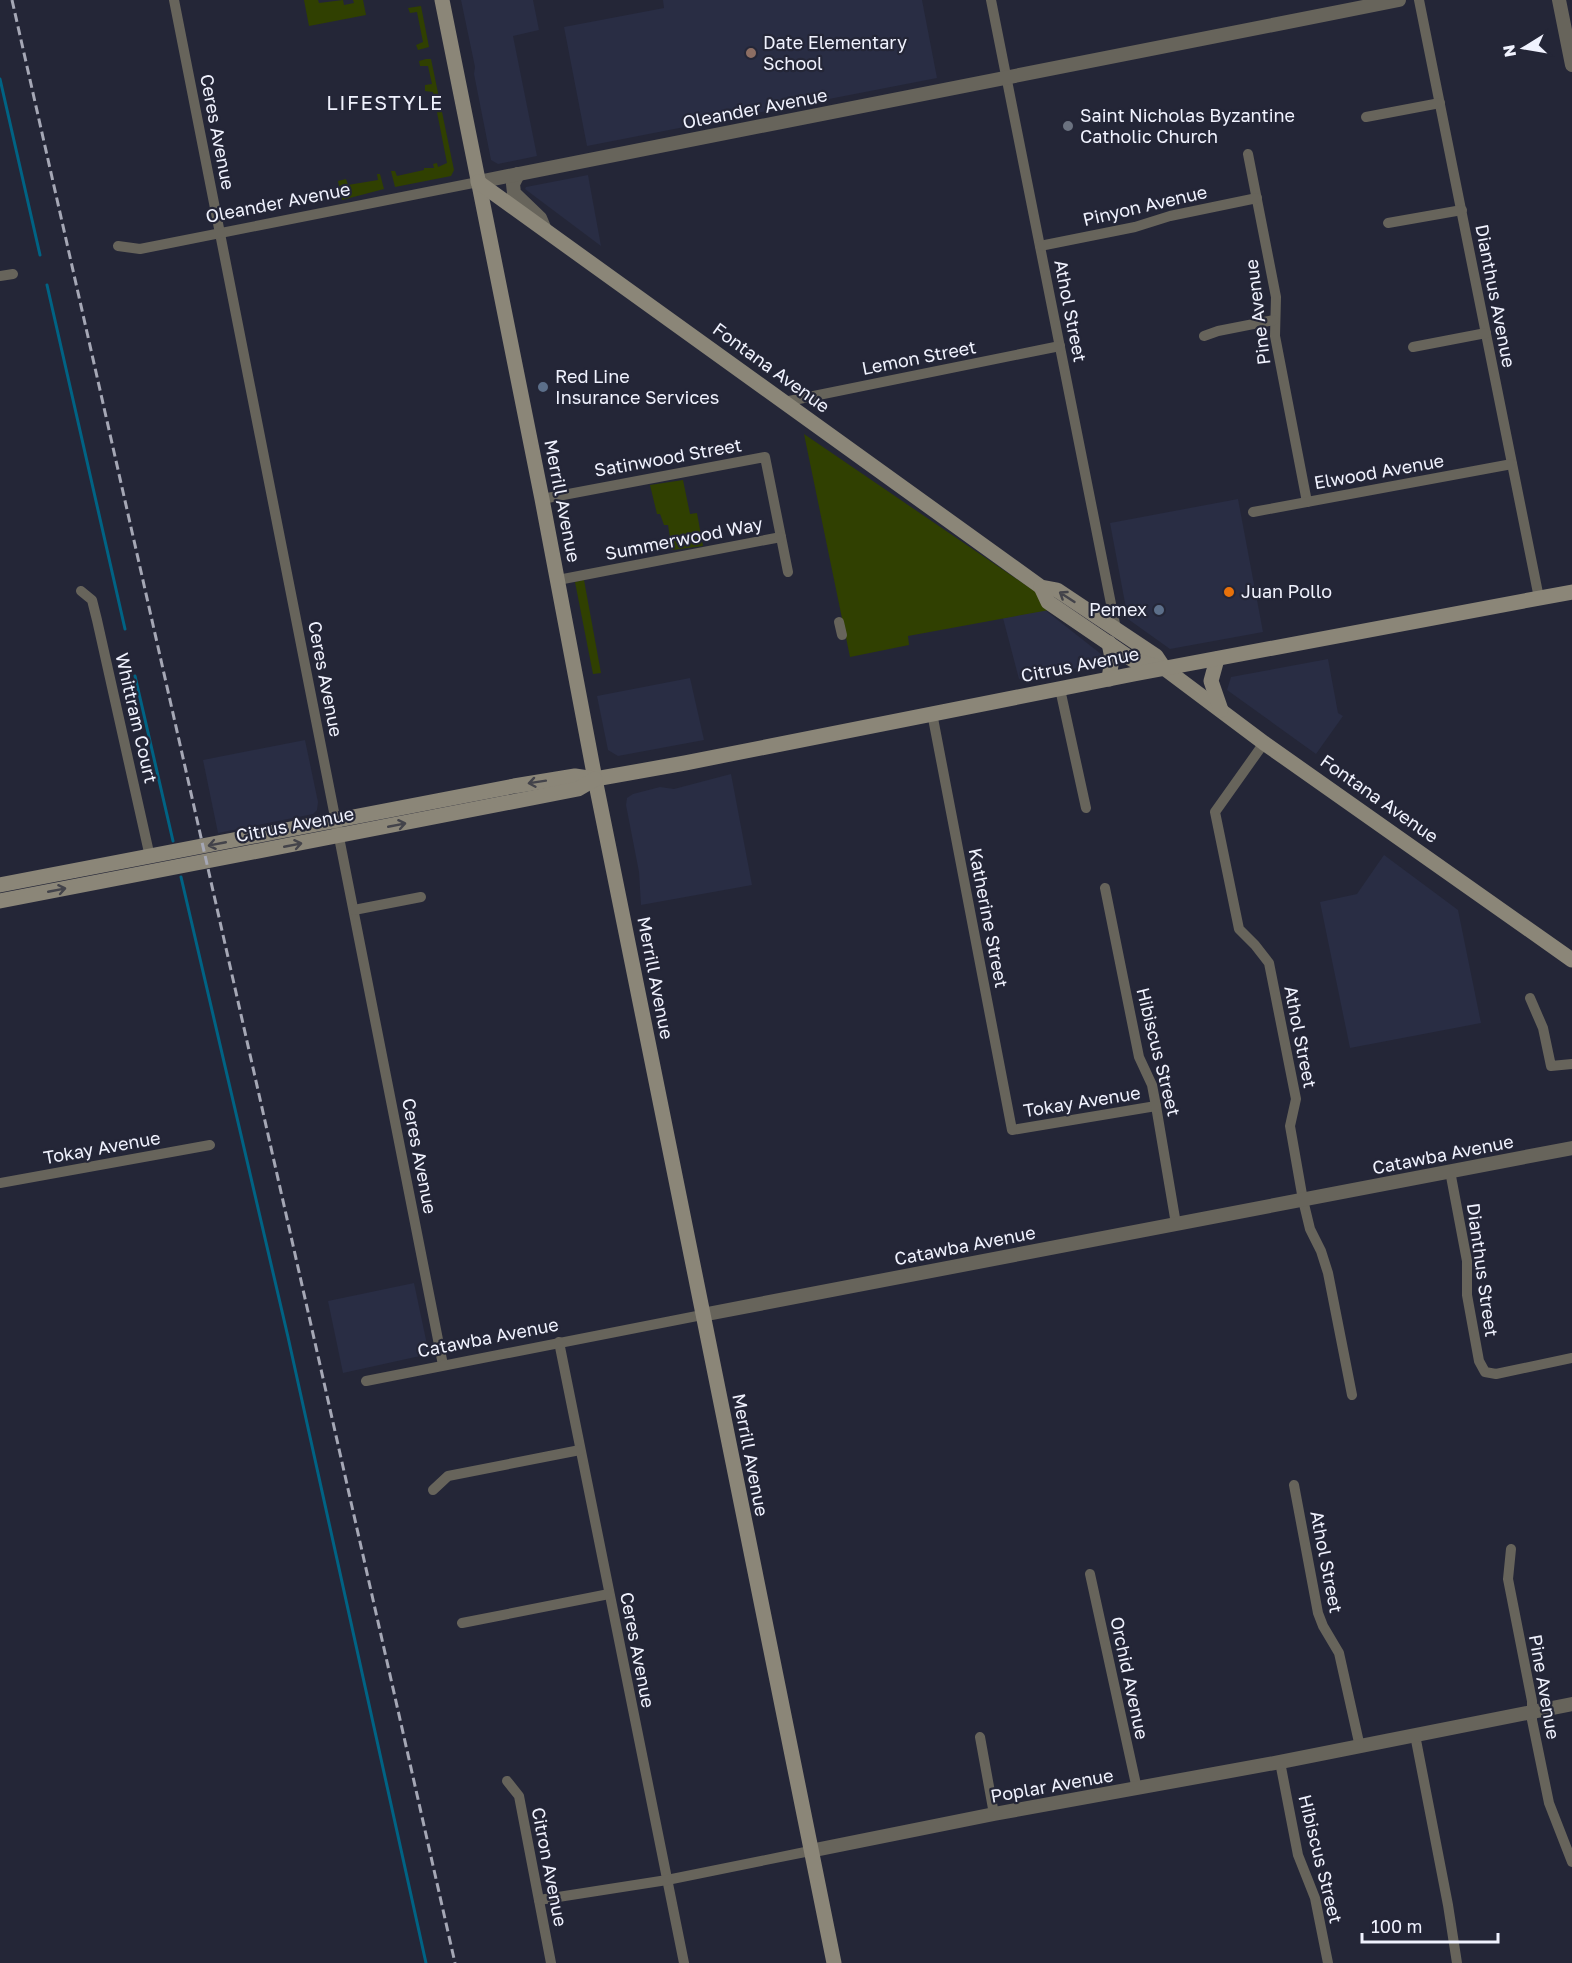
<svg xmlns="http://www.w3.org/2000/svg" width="1572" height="1963" font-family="'Golos Text',sans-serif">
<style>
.built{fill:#292d44}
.green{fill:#304001}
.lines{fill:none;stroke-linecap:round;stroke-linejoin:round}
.stream{stroke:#006384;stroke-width:3}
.minor{stroke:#67645b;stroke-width:10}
.tertiary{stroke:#67645b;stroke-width:14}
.secondary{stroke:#8b8678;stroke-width:15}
.rail{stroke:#a5a7b5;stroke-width:3;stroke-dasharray:9 4.5;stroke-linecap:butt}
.oneway{stroke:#43434a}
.education-dot{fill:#8d6e63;stroke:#242637;stroke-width:2}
.worship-dot{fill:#6b7280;stroke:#242637;stroke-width:2}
.service-dot{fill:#5c6f8a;stroke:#242637;stroke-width:2}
.food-dot{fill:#e8710a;stroke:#242637;stroke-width:2}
.labels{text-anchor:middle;stroke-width:4.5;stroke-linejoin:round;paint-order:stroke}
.poi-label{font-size:18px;fill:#f0f2fe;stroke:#242637;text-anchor:start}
.street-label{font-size:18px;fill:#f0f2fe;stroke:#242637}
.neighbourhood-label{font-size:20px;letter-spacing:1.5px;fill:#f0f2fe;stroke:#242637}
</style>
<rect width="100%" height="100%" fill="#242637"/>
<g class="built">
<path d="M461 0H533L539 30 513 36 537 156 498 164 491 160 474 74 475 67Z"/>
<path d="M663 0H922L937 78 587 146 564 27 664 8Z"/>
<path d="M588 175 601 246 525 189 526 187Z"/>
<path d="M1238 499 1263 632 1170 649 1128 619 1110 523Z"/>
<path d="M1045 610 1101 654 1103 658 1099 664 1019 679 1003 618Z"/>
<path d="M1328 659 1338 713 1343 716 1316 754 1227 690 1231 677Z"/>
<path d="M690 678 704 740 618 756 608 750 597 696Z"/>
<path d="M305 740 318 802 317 810 313 814 218 833 203 760Z"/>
<path d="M731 774 752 885 641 905 639 872 626 805 627 798 633 794 660 787 674 789Z"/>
<path d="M1384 855 1458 910 1481 1023 1350 1048 1320 902 1357 894Z"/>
<path d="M414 1283 429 1354 343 1373 328 1301Z"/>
</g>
<g class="green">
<path d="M304 0H318L319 3 343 0 344 5 354 3 353 0H363L366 15 309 26Z"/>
<path d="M421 6 429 47 418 50 416 45 423 42 417 12 410 13 408 8Z"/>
<path d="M426 59H431L454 170 451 176 395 187 391 171H395L397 176 424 170V168H434L433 164 437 163 438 167 447 163 433 92 425 91V85L432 84 428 66H420L419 61Z"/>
<path d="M377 174H380L384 189 342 200 338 181 346 179 348 185 378 180Z"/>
<path d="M804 434 1043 597 1049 610 908 636 909 645 850 657Z"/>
<path d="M683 480 690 514 697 513 703 546 672 550 668 525H664L660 514H657L650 485Z"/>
<path d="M584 580 601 673 593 674 575 582Z"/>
</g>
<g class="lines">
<g class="stream">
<path d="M0 79 40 255"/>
<path d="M47 285 125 629"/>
<path d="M135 676 173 841"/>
<path d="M181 877 288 1337 426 1963"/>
</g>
<g class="minor">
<path d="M174 0 443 1365"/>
<path d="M991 0 1116 629"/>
<path d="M1419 0 1539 598"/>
<path d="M1366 117 1440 103"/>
<path d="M1248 154 1276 297 1275 336 1307 502"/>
<path d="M1388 223 1462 210"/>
<path d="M118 246 140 249 478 182"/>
<path d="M1040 246 1135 227 1170 216 1257 198"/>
<path d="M0 276 13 274"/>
<path d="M1204 336 1218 331 1274 320"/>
<path d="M1413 347 1486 333"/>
<path d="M784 402 1060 346"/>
<path d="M542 499 765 457 788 572"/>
<path d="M1253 512 1512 464"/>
<path d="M558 580 781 537"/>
<path d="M81 591 92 600 97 620 150 857"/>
<path d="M839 622 842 635"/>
<path d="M1060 689 1086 808"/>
<path d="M932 713 1012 1130 1156 1106"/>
<path d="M1264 743 1215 812 1239 929 1255 945 1269 963 1296 1099 1290 1126 1303 1200 1310 1229 1321 1251 1328 1273 1352 1395"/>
<path d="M1105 888 1139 1057 1152 1085 1156 1106 1176 1224"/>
<path d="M354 910 421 897"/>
<path d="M1530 998 1543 1028 1551 1066 1572 1064"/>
<path d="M1450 1171 1467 1261V1295L1479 1361 1485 1372 1496 1374 1572 1358"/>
<path d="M0 1183 210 1145"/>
<path d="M559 1342 684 1963"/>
<path d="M366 1381 702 1315"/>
<path d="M1294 1485 1318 1613 1323 1626 1339 1653 1360 1747"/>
<path d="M433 1490 448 1476 580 1450"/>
<path d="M1511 1549 1508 1579 1532 1701V1720L1549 1803 1572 1862"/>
<path d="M1090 1574 1137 1789"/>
<path d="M462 1623 609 1594"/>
<path d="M1415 1735 1448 1905 1457 1963"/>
<path d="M980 1737 994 1814"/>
<path d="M1280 1762 1298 1855 1315 1898 1328 1963"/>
<path d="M507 1781 519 1796 551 1963"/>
<path d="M539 1900 667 1880 810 1851"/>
</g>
<g class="tertiary">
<path d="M1559 0 1572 65"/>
<path d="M518 174 513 184 514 193 540 218 545 230"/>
<path d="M478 182 1399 0"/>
<path d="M702 1315 1572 1148"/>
<path d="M810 1851 994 1814 1280 1762 1572 1704"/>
</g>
<g class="secondary">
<path d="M442 0 542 499 595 779 834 1963"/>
<path d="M478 182 1041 587 1057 590 1156 656 1164 668 1264 743 1572 960"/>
<path d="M1041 587 1048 602 1133 660 1159 667"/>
<path d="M1109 643 1112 658 1109 679"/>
<path d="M1217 659 1211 681 1221 710"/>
<path d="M0 885 514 786 575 776 595 779 685 763 1134 674 1572 592"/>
<path d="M0 901 578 789 595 779"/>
</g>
<path class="rail" d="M12 0 455 1963"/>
</g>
<defs><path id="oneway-shaft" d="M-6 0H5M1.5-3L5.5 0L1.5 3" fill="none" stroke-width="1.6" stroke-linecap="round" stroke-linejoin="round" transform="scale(1.5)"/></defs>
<g class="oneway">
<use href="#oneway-shaft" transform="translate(1067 597) rotate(-147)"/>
<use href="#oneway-shaft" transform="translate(537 782) rotate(171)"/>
<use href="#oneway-shaft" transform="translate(397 825) rotate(-11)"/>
<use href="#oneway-shaft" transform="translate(217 844) rotate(169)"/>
<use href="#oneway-shaft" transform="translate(293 845) rotate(-11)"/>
<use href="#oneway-shaft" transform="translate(57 890) rotate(-11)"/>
</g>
<circle class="education-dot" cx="751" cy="53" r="6"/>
<circle class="worship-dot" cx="1068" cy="126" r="6"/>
<g class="service-dot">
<circle cx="543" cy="387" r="6"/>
<circle cx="1159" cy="610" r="6"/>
</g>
<circle class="food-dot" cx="1229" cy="592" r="6"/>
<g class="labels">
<g class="poi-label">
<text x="763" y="49">Date Elementary<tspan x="763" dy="21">School</tspan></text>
<text x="1080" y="122">Saint Nicholas Byzantine<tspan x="1080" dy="21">Catholic Church</tspan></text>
<text x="555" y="383">Red Line<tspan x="555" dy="21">Insurance Services</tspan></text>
<text x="1241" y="598">Juan Pollo</text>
<text x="1147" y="616" text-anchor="end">Pemex</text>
</g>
<g class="street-label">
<text transform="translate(755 109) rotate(-11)" y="6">Oleander Avenue</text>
<text transform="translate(217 132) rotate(79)" y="6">Ceres Avenue</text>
<text transform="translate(278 203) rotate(-11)" y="6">Oleander Avenue</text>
<text transform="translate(1145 206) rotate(-13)" y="6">Pinyon Avenue</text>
<text transform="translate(1495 296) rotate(79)" y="6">Dianthus Avenue</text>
<text transform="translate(1070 311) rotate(79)" y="6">Athol Street</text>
<text transform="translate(1258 312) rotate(-97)" y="6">Pine Avenue</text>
<text transform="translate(919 358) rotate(-11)" y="6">Lemon Street</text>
<text transform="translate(771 368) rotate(36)" y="6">Fontana Avenue</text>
<text transform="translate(668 458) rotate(-10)" y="6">Satinwood Street</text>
<text transform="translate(1379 472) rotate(-10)" y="6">Elwood Avenue</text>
<text transform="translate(562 501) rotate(79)" y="6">Merrill Avenue</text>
<text transform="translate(684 539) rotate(-11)" y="6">Summerwood Way</text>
<text transform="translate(1080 665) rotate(-11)" y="6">Citrus Avenue</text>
<text transform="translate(325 679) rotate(79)" y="6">Ceres Avenue</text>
<text transform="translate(136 718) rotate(77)" y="6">Whittram Court</text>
<text transform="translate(1379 799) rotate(35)" y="6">Fontana Avenue</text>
<text transform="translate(295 825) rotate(-11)" y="6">Citrus Avenue</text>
<text transform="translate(988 918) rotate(79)" y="6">Katherine Street</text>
<text transform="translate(655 978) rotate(79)" y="6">Merrill Avenue</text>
<text transform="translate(1300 1037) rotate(79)" y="6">Athol Street</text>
<text transform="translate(1158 1052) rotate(76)" y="6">Hibiscus Street</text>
<text transform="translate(1082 1102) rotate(-9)" y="6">Tokay Avenue</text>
<text transform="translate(102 1148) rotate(-10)" y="6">Tokay Avenue</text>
<text transform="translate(1443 1155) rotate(-11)" y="6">Catawba Avenue</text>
<text transform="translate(419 1156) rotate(79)" y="6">Ceres Avenue</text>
<text transform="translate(965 1246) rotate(-11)" y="6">Catawba Avenue</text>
<text transform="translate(1482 1270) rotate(82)" y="6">Dianthus Street</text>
<text transform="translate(488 1338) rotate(-11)" y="6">Catawba Avenue</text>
<text transform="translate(750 1455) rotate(79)" y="6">Merrill Avenue</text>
<text transform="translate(1326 1562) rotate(79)" y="6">Athol Street</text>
<text transform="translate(637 1650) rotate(79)" y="6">Ceres Avenue</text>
<text transform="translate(1129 1678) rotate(78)" y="6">Orchid Avenue</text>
<text transform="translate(1544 1687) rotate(80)" y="6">Pine Avenue</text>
<text transform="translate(1052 1786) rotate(-10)" y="6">Poplar Avenue</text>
<text transform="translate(1320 1859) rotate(76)" y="6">Hibiscus Street</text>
<text transform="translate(549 1867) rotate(79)" y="6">Citron Avenue</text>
</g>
<g class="neighbourhood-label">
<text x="385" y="110">LIFESTYLE</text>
</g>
</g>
<g transform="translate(1524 48) rotate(259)" stroke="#242637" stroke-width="4.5" paint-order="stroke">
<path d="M0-4.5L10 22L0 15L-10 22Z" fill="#f0f2fe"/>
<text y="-9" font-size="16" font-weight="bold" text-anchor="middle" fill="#f0f2fe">N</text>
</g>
<path d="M1362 1933v9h136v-9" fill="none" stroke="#f0f2fe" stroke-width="3"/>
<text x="1371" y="1933" font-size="18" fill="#f0f2fe" stroke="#242637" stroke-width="4.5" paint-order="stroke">100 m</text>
</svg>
